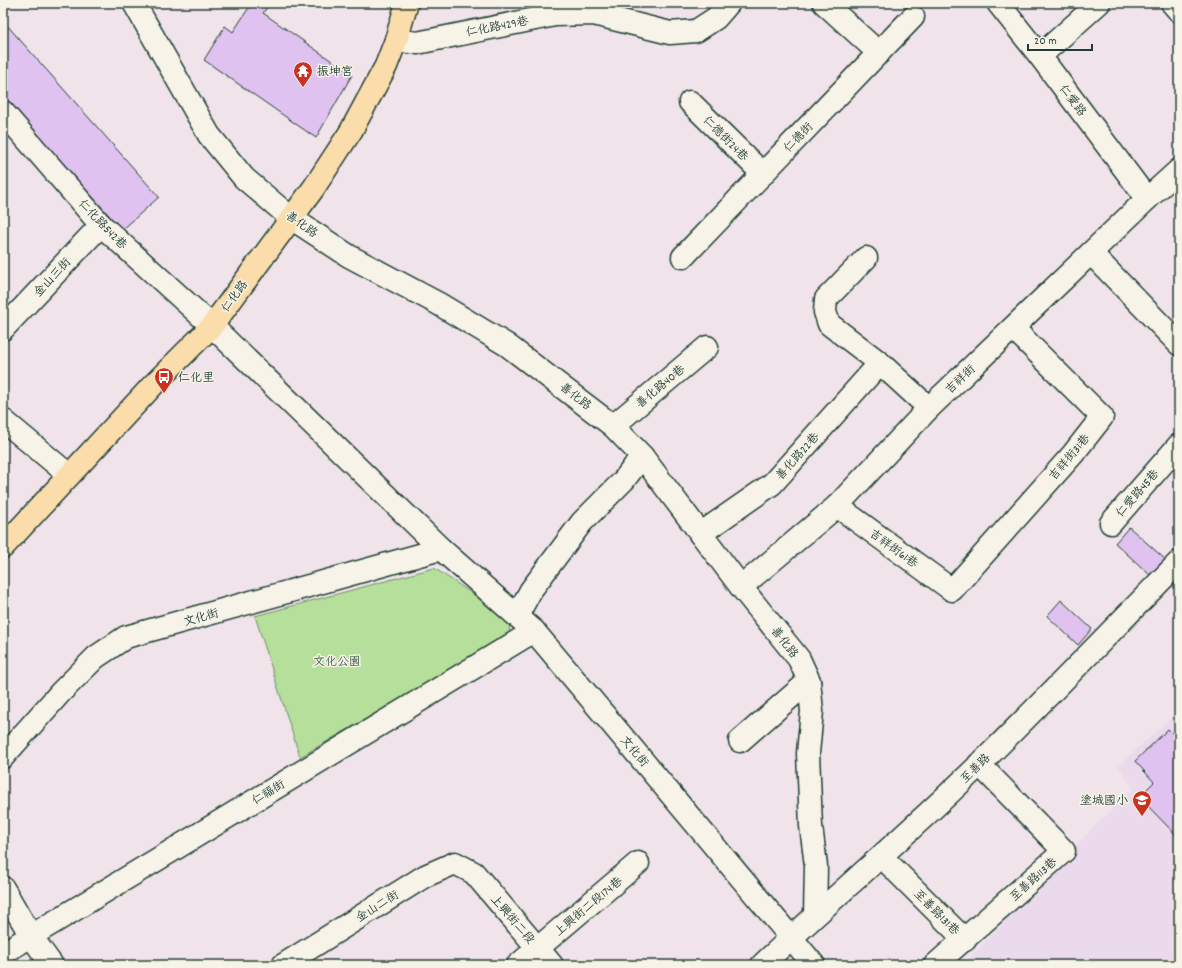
<svg xmlns="http://www.w3.org/2000/svg" width="1182" height="968" font-family="Dekko,'LXGW WenKai TC',sans-serif">
<style>
.built{fill:#ebdaec}
.green{fill:#b6df9b;stroke:#6a8e68}
.building{fill:#e0c2f0;stroke:#1f3d34}
.lines{fill:none;stroke-linecap:round;stroke-linejoin:round}
.minor-casing{stroke:#1f3d34;stroke-width:25}
.major-casing{stroke:#1f3d34;stroke-width:25}
.minor{stroke:#f7f3e8;stroke-width:22}
.major{stroke:#fbddab;stroke-width:22}
.labels{text-anchor:middle;stroke-width:3;stroke-linejoin:round;paint-order:stroke}
.street-label{font-size:12px;fill:#1f3d34;stroke:#f7f3e8}
.poi-label{font-size:12px;fill:#1f3d34;stroke:#f7f3e8;text-anchor:start}
.park-label{font-size:12px;fill:#3d5d49;stroke:#f7f3e8}
</style>
<rect width="100%" height="100%" fill="#f0e4ea"/>
<filter id="ink" filterUnits="userSpaceOnUse"><feTurbulence type="fractalNoise" baseFrequency=".025" numOctaves="2"/><feDisplacementMap in="SourceGraphic" scale="8" xChannelSelector="R" yChannelSelector="G"/><feConvolveMatrix kernelMatrix="1 2 1 2 8 2 1 2 1" color-interpolation-filters="sRGB"/></filter>
<g filter="url(#ink)">
<path class="built" d="M1179 710V965H963L1075 846 1133 788 1118 766Z"/>
<path class="green" d="M434 568 510 619 509 636 300 757 255 616Z"/>
<g class="building">
<path d="M252 3H270L263 13 352 75 316 138 204 60 225 26 233 32Z"/>
<path d="M5 23 159 197 122 230 3 96V24Z"/>
<path d="M1129 527 1166 560 1151 576 1115 543Z"/>
<path d="M1061 600 1092 629 1078 645 1047 616Z"/>
<path d="M1168 729 1179 740V838L1139 797 1154 782 1135 761Z"/>
</g>
<g class="lines">
<g class="minor-casing">
<g id="minor">
<path d="M134 3 209 135 244 178 291 218 349 256 439 304 507 345 613 426 642 456 741 587 799 659 809 681 812 711 808 753 811 826 816 866 815 915"/>
<path d="M824 3 879 53"/>
<path d="M998 3 1040 56 1147 199"/>
<path d="M1172 3 1179 11"/>
<path d="M396 40 417 43 555 15 594 14 670 33 696 31 716 18 729 3"/>
<path d="M1040 56 1099 3"/>
<path d="M690 102 763 174"/>
<path d="M3 112 101 225 212 326 441 549 534 631 814 965"/>
<path d="M1091 253 1179 344"/>
<path d="M683 257 913 17"/>
<path d="M866 258 826 299 825 312 829 324 880 363 929 408"/>
<path d="M3 329 101 225"/>
<path d="M3 420 69 475"/>
<path d="M613 426 707 347"/>
<path d="M837 506 952 590 1073 454 1102 417 1013 328"/>
<path d="M1111 523 1179 445"/>
<path d="M700 534 772 484 880 363"/>
<path d="M741 587 837 506 929 408 1147 199 1179 170"/>
<path d="M517 616 531 590 582 522 624 480 642 456"/>
<path d="M740 741 809 681"/>
<path d="M3 757 61 692 96 657 126 637 441 549"/>
<path d="M882 857 965 940"/>
<path d="M3 888 31 936 52 965"/>
<path d="M3 953 534 631"/>
<path d="M283 965 425 876 455 863 474 873 552 965"/>
<path d="M518 965 638 863"/>
<path d="M762 965C834 897 909 833 980 764 1047 698 1113 629 1179 562"/>
<path d="M935 965 1064 851 979 764"/>
</g>
</g>
<g class="major-casing">
<path id="major" d="M3 547 154 384 212 326 313 189 351 131 386 66 396 40 407 3"/>
</g>
<use href="#minor" class="minor"/>
<use href="#major" class="major"/>
</g>
</g>
<defs>
<g id="temple-pin" transform="scale(1)"><path d="M0 17L-7.5 6A9.5 9.5 0 1 1 7.5 6Z" fill="#c8321e" stroke="#f7f3e8"/><path d="M0-6L5-2H3V0L6.5 2.5H4V6H1.5V3h-3V6H-4V2.5H-6.5L-3 0V-2H-5Z" fill="#fff"/></g>
<g id="bus-pin" transform="scale(1)"><path d="M0 17L-7.5 6A9.5 9.5 0 1 1 7.5 6Z" fill="#c8321e" stroke="#f7f3e8"/><path d="M-5-6H5V4H4V6H2V4H-2V6H-4V4H-5ZM-3.5-4V0h7V-4ZM-3.5 1.2v1.5H-2V1.2ZM2 1.2v1.5H3.5V1.2Z" fill="#fff"/></g>
<g id="school-pin" transform="scale(1)"><path d="M0 17L-7.5 6A9.5 9.5 0 1 1 7.5 6Z" fill="#c8321e" stroke="#f7f3e8"/><path d="M0-5L7-2L0 1L-7-2ZM-4 1L0 2.5L4 1V4Q0 6-4 4Z" fill="#fff"/></g>
</defs>
<g fill-rule="evenodd">
<use href="#temple-pin" x="303" y="71"/>
<use href="#bus-pin" x="164" y="377"/>
<use href="#school-pin" x="1142" y="800"/>
</g>
<g class="labels">
<g class="street-label">
<text transform="translate(497 26) rotate(-11)" y="4">仁化路429巷</text>
<text transform="translate(1073 100) rotate(53)" y="4">仁愛路</text>
<text transform="translate(798 137) rotate(-46)" y="4">仁德街</text>
<text transform="translate(726 138) rotate(45)" y="4">仁德街24巷</text>
<text transform="translate(103 224) rotate(46)" y="4">仁化路542巷</text>
<text transform="translate(302 224) rotate(35)" y="4">善化路</text>
<text transform="translate(52 277) rotate(-47)" y="4">金山三街</text>
<text transform="translate(234 296) rotate(-54)" y="4">仁化路</text>
<text transform="translate(960 379) rotate(-43)" y="4">吉祥街</text>
<text transform="translate(660 386) rotate(-40)" y="4">善化路40巷</text>
<text transform="translate(576 396) rotate(38)" y="4">善化路</text>
<text transform="translate(797 456) rotate(-48)" y="4">善化路22巷</text>
<text transform="translate(1069 457) rotate(-50)" y="4">吉祥街31巷</text>
<text transform="translate(1137 493) rotate(-49)" y="4">仁愛路45巷</text>
<text transform="translate(894 548) rotate(36)" y="4">吉祥街61巷</text>
<text transform="translate(201 617) rotate(-16)" y="4">文化街</text>
<text transform="translate(785 642) rotate(52)" y="4">善化路</text>
<text transform="translate(635 751) rotate(50)" y="4">文化街</text>
<text transform="translate(975 768) rotate(-44)" y="4">至善路</text>
<text transform="translate(268 792) rotate(-31)" y="4">仁福街</text>
<text transform="translate(1033 879) rotate(-42)" y="4">至善路113巷</text>
<text transform="translate(377 906) rotate(-32)" y="4">金山二街</text>
<text transform="translate(588 906) rotate(-40)" y="4">上興街二段174巷</text>
<text transform="translate(937 912) rotate(45)" y="4">至善路131巷</text>
<text transform="translate(513 919) rotate(49)" y="4">上興街二段</text>
</g>
<g class="poi-label">
<text x="317" y="75">振坤宮</text>
<text x="178" y="381">仁化里</text>
<text x="1128" y="804" text-anchor="end">塗城國小</text>
</g>
<g class="park-label">
<text x="337" y="665">文化公園</text>
</g>
</g>
<rect width="1182" height="968" fill="none" stroke="#f7f3e8" stroke-width="16"/>
<rect x="8" y="8" width="1166" height="952" fill="none" stroke="#1f3d34" stroke-width="1.5" filter="url(#ink)"/>
<path d="M1028 44v6h64v-6" fill="none" stroke="#1f3d34" stroke-width="2"/>
<text x="1034" y="44" font-size="12" fill="#1f3d34" stroke="#f7f3e8" stroke-width="3" paint-order="stroke">20 m</text>
</svg>
